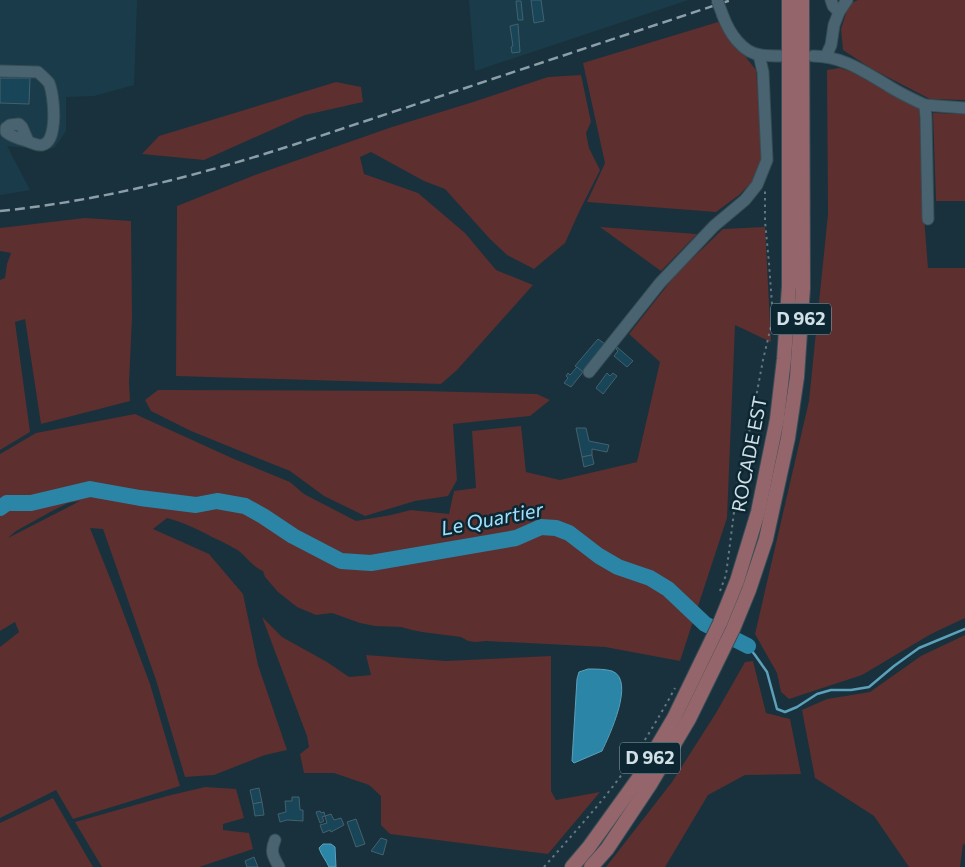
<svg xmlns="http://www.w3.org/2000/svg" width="965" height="867" font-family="Commissioner,sans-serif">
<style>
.built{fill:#1a3c4a}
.green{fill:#5d2f2f;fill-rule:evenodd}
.water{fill:#2b85a7;stroke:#5da0ba}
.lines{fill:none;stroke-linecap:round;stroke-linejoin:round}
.stream{stroke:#5da0ba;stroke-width:2.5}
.river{stroke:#2b85a7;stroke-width:16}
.building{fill:#184658;stroke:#45606c}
.minor-casing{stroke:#374d56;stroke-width:13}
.major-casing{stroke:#374d56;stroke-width:16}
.path{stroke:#637881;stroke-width:2;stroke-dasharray:2.5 4;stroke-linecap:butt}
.minor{stroke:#496470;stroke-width:11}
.major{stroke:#94656a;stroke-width:14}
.rail{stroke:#8c9ea7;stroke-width:2.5;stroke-dasharray:10 5;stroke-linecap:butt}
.minor-bridge-casing{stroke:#374d56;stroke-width:13;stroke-linecap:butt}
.minor-bridge{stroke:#496470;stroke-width:11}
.labels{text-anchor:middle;stroke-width:5;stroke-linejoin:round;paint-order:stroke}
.shield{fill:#0d2732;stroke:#96a8b1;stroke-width:1}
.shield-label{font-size:18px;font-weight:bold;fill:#d1e0e7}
.street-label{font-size:19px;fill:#d1e0e7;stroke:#0d2732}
.water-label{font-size:20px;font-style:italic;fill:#a0e0fd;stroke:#0d2732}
</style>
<rect width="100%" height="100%" fill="#18313c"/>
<g class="built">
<path d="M0 0H137L134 85 94 96 66 97V131L55 147 45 150 7 146 30 190 0 195Z"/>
<path d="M469 0H688L475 71Z"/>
</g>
<g class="green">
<path d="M858 0H965V100L930 99 872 69 843 50 841 29 849 4Z"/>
<path d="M718 22 756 70 763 160 754 180 739 195 716 212 587 202 605 163 583 63Z"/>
<path d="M840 68 852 72 919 109 924 217 928 268H965V618L931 634 862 675 789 699 781 692 777 673 755 634 809 401 828 214 827 70Z"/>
<path d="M581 75 591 122 586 133 589 148 600 170 579 212 565 243 534 269 507 255 490 239 445 189 424 181 371 152 360 157 364 174 418 193 465 233 496 270 533 285 457 370 441 384 176 376 177 206 255 175 392 127 470 103 548 77Z"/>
<path d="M336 82 361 87 363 102 305 115 204 160 142 154 159 136Z"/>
<path d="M933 113 965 114V201H936Z"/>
<path d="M85 218 131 221 132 317 129 383 130 401 41 424 25 319 15 322 30 432 0 450V280L5 278 7 264 11 253 0 251V228Z"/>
<path d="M600 227 697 234 661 271Z"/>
<path d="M765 227 771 342 735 325 727 518 680 661 605 647 486 641 476 642 468 641 461 637 422 632 412 630 401 627 375 626 360 623 332 613 316 615 297 607 278 592 265 577 263 571C253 567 247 558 239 551 231 546 223 542 214 538 199 530 183 522 167 518L153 529 209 554 243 594 258 665 287 750 265 755 214 775 185 777 156 680 103 529 90 528 114 588 150 684 180 786 73 819 56 790 0 818V647L19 632 15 622 0 631V454L36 433 135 414 234 459 290 482 304 494 356 521 391 515 411 510 449 514 454 491 476 488 472 431 521 426 526 472 560 480 637 462 660 362 629 334 677 273 723 229ZM80 501 8 538 16 531 52 511 68 503Z"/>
<path d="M158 390 422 391 537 394 550 400 530 416 453 424 457 480 448 496 415 501 365 516 324 496 290 471 255 457 191 431 151 411 145 400Z"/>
<path d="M262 617 282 637 327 662 349 677 371 675 366 655 446 661 551 656V791L556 800 600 792 548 854 390 834 381 825V796L369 785 334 773H304L300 754 309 747 307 736Z"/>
<path d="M965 635V845L963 844 960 867H909L874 816 815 778 802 710 827 699 870 692 921 656Z"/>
<path d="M753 661 766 713 790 719 801 774 745 775 708 795 665 867H606L672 782 716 713 745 662Z"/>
<path d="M205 787 236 789 244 818 223 824V830L249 833 253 849 199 867H102L75 822 167 796Z"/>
<path d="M53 798 93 867H0V823Z"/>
</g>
<g class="water">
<path d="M588 669C596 669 605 669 612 671 636 680 609 736 602 751L574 763 572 761 577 679 579 672Z"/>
<path d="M323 844H331L335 847 336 867H329C326 860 321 855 319 848Z"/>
</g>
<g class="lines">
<path class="stream" d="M748 646 755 655 767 672 777 709 785 712 797 707 817 694 831 690H851L869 687 894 666 919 648 965 629"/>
<path class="river" d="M0 508 7 503H31L90 489 140 498 196 505 217 501 245 506 263 516 293 536 341 561 371 563 516 538 541 527 556 528 569 533 599 556 618 567 650 578 668 589 705 624 748 646"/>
</g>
<g class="building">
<path d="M531 0H541L544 21 534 23Z"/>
<path d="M516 1H521L523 20H518Z"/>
<path d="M518 24 520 52 512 53 511 47 513 46 510 26Z"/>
<path d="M0 78H30L29 104 0 103Z"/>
<path d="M598 339 605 344 583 372 575 366Z"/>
<path d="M617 347 633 361 627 367 614 356 618 351 616 349Z"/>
<path d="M577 367 583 372 571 387 564 383 568 378 566 376 568 373 570 375Z"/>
<path d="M607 373 610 376 613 373 617 376 603 394 596 388Z"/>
<path d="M576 428H586L589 441 609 445 607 452 592 449V455L582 457Z"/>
<path d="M592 455 594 464 584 467 582 457Z"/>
<path d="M259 788 262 802 253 804 250 790Z"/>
<path d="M292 797H299L300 810H303V821L287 820 280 822 278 814 286 812 285 801H292Z"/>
<path d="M262 802 264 815 255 816 253 804Z"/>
<path d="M320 811 321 813 324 812 325 816 331 814 334 820 341 818 344 825 331 832 330 830 323 833 320 825 327 823 325 816 322 817 324 821 320 823 316 812Z"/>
<path d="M356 819 365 844 356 847 347 822Z"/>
<path d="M381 838 387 840 383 855 371 851Z"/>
<path d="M254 857 258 867H247L245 861Z"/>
</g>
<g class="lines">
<g class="minor-casing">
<g id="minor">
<path d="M831 0 833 6 839 12"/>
<path d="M723 16C729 32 742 53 761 55 767 56 775 56 781 56"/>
<path d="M813 56C842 56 863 71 887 85 899 93 912 99 925 105L926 118 928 219"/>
<path d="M826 56 831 45 834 25 839 12 847 0"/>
<path d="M0 71 38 72C41 75 46 79 49 83 54 94 59 142 42 145 38 146 32 143 27 141 20 139 12 137 6 132V128L10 125 19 124 22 127 28 141"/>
<path d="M925 105 965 108"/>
<path d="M589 372 660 283 714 226 745 200 757 185 767 160 763 72 759 55"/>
<path d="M275 840C270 852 273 856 279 867"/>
</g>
</g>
<g class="major-casing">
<g id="major">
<path d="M572 867 589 847 638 779 674 718 720 623 737 581 758 512 777 419 784 359 789 286V0"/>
<path d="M591 867 607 849 651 783 689 719 733 629 749 590 766 539 788 438 797 377 803 288 802 0"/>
</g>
</g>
<g class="path">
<path d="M720 591 726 575 738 481 751 424 763 360 773 318 769 263 765 221V191"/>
<path d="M544 867C572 835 601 804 625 770 643 744 660 716 675 688"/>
</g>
<use href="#minor" class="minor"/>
<use href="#major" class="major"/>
<path class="rail" d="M0 211C101 201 200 175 296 144L731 0"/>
<g class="minor-bridge-casing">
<path id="minor-bridge" d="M717 0 723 16"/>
</g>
<use href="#minor-bridge" class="minor-bridge"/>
</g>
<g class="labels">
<g class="shield">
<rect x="771" y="303.5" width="60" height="31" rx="4"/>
<rect x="620" y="742.5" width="60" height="31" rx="4"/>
</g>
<g class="shield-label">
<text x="801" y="325">D 962</text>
<text x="650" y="764">D 962</text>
</g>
<g class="street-label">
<text transform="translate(749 454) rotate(-79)" y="7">ROCADE EST</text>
</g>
<g class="water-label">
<text transform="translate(492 519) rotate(-11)" y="7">Le Quartier</text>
</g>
</g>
</svg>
